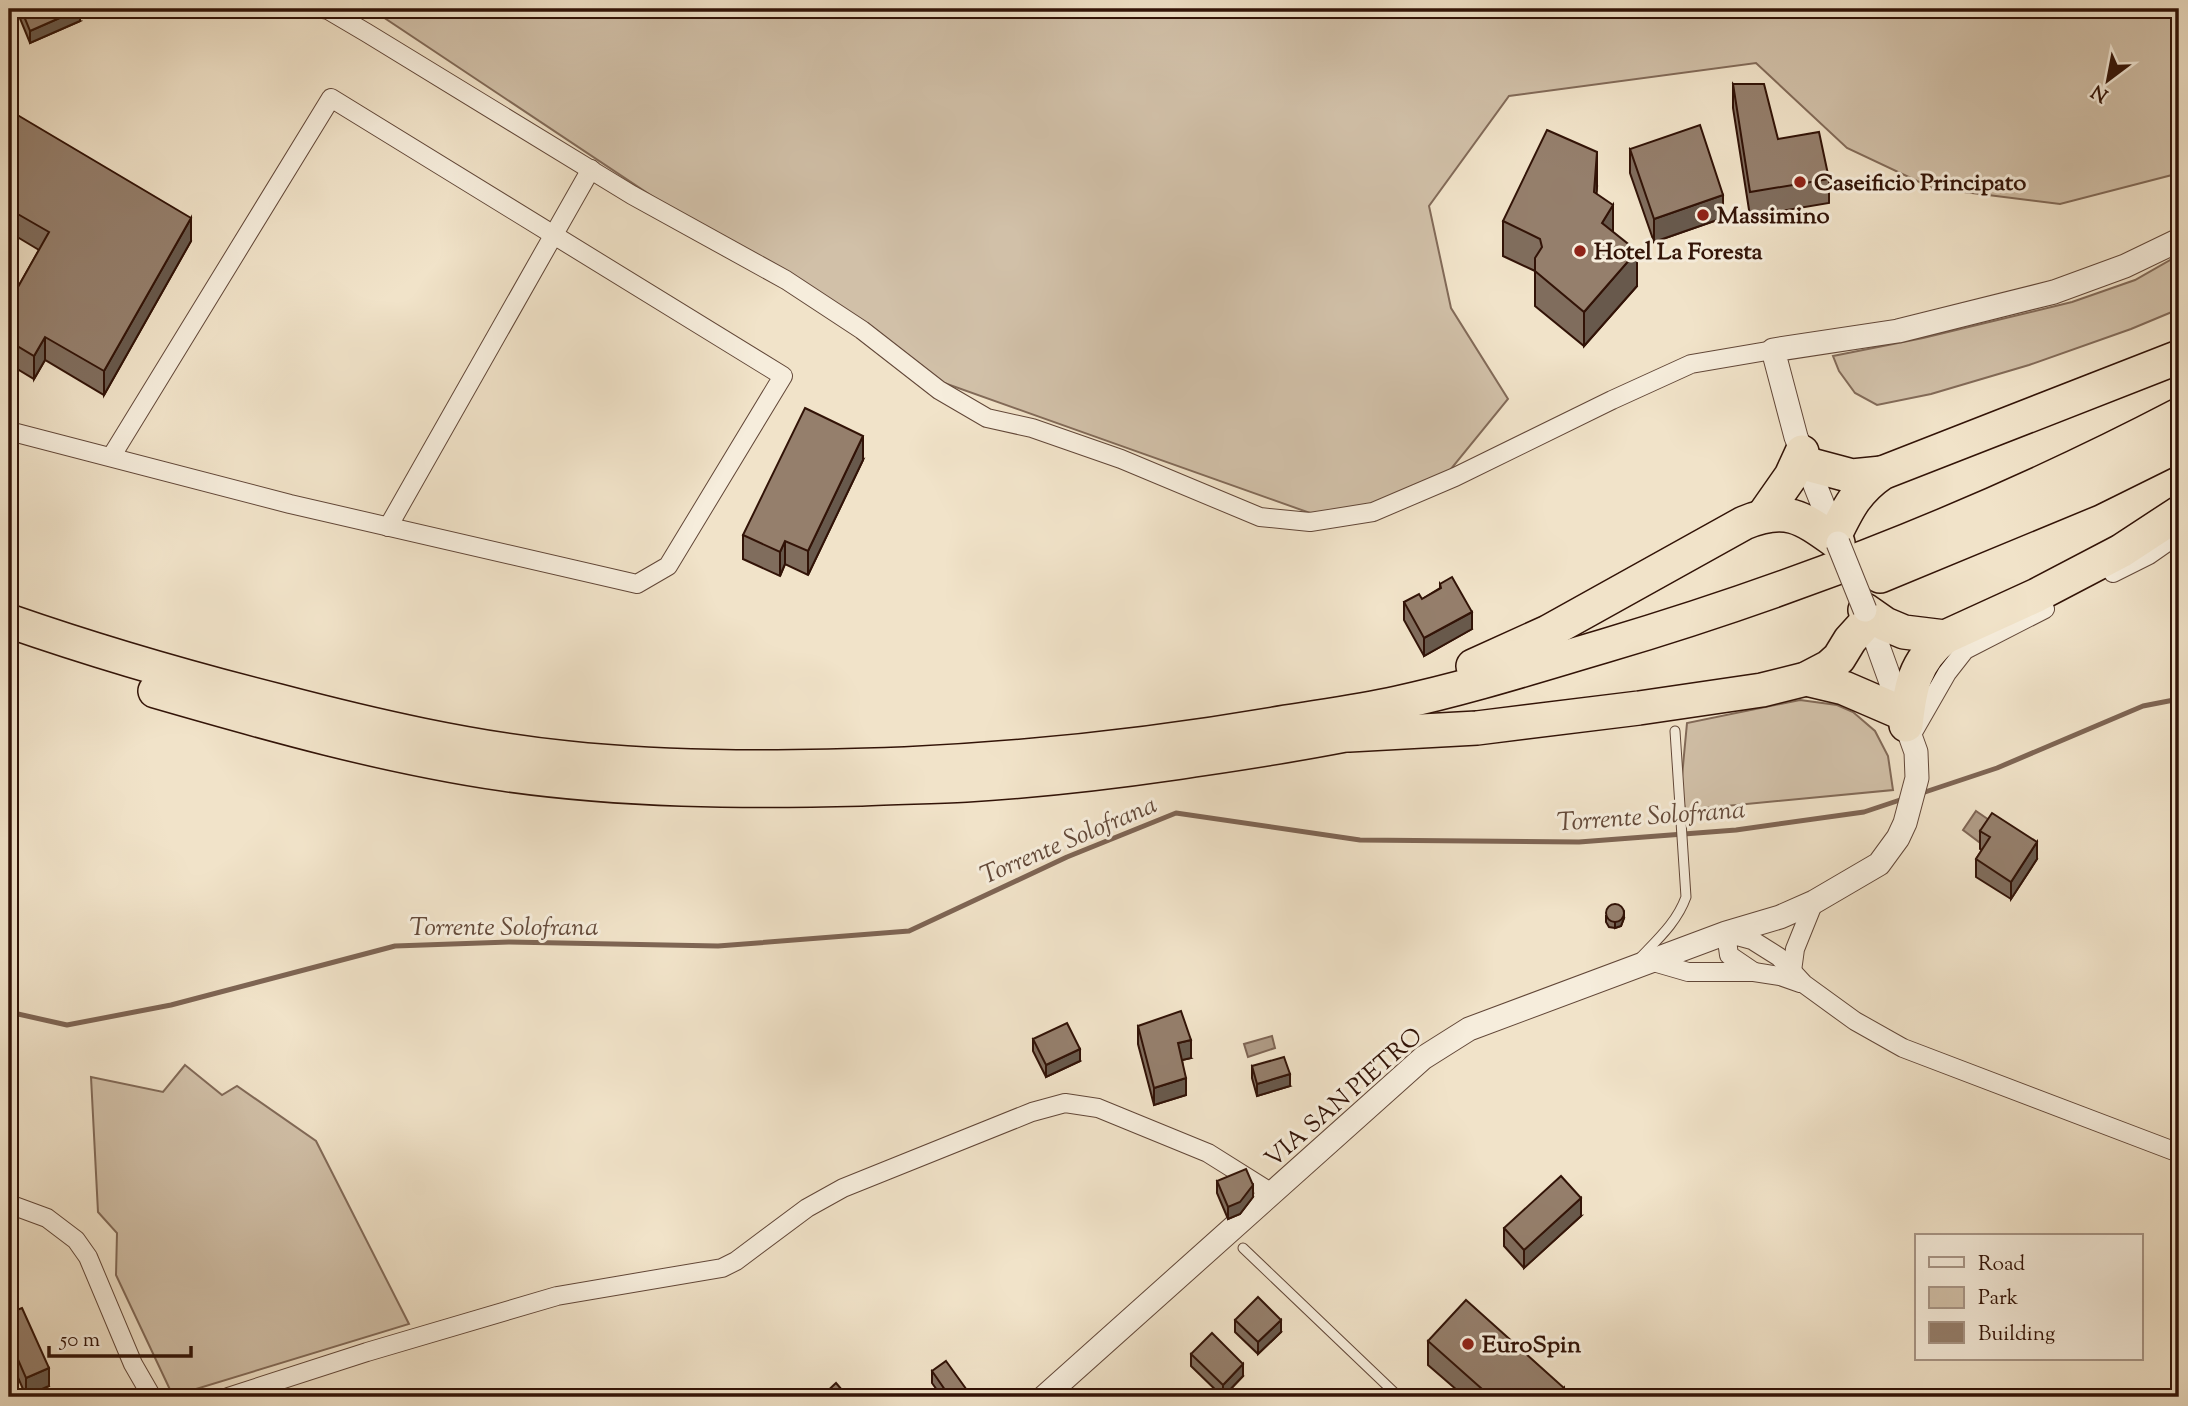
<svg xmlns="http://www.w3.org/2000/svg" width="2188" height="1406" font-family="'Sorts Mill Goudy',serif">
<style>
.green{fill:#d1c0a8;stroke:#826a58;stroke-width:2}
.water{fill:#b09c87;stroke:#7e6554;stroke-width:2}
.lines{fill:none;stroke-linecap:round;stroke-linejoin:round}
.stream{stroke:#7e6554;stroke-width:5}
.service-casing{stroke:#624738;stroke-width:11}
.minor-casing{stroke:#624738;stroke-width:20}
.tertiary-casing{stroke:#624738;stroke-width:25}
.motorway-casing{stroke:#321307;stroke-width:36}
.service{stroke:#f6eddc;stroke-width:9}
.minor{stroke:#f6eddc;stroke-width:18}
.tertiary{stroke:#f6eddc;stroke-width:23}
.motorway{stroke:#f1e3c9;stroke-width:33}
.tertiary-bridge-casing{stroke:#624738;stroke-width:25;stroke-linecap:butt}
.tertiary-bridge{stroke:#f6eddc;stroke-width:23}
.wall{fill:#806d5d;stroke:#321307;stroke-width:2}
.shaded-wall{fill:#68594c;stroke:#321307;stroke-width:2}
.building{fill:#957f6c;stroke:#321307;stroke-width:2}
.poi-dot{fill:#8f2418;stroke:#f6eddc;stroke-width:2.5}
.labels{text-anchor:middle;stroke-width:6;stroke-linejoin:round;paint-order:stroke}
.poi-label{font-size:24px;font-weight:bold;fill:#321307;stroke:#f6eddc;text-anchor:start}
.street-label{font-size:24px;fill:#321307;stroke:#f6eddc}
.water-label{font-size:26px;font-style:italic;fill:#644a3a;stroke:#f6eddc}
</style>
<rect width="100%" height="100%" fill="#f1e3c9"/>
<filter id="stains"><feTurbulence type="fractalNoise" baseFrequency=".00286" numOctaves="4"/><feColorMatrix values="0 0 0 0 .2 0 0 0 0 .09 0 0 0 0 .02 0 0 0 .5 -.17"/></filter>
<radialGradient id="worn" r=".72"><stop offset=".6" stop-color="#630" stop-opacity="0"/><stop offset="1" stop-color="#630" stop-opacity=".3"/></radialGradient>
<g class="green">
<path d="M371 9H2179V171L2172 175 2060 204 1932 188 1847 148 1756 63 1509 96 1429 206 1451 308 1508 399 1442 480 1341 524 919 374Z"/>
<path d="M2179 255V309L2131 329 2029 365 1931 394 1877 405 1855 393 1839 371 1833 356 1923 338 2072 302 2135 280Z"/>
<path d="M1800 700 1837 705 1853 712 1875 731 1888 756 1893 790 1685 810 1681 787 1687 723Z"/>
<path d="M185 1065 222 1095 237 1086 316 1141 409 1324 173 1396 116 1275 117 1233 98 1212 91 1077 163 1092Z"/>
</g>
<g class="water">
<path d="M1976 811 1992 822 1979 842 1963 830Z"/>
<path d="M1272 1036 1275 1048 1248 1057 1244 1044Z"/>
</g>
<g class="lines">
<g class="stream">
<path d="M1919 794 1997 768 2143 706 2179 699"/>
<path d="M9 1012 67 1025 171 1005 395 946 509 942 718 946 909 931 1067 857 1176 813 1360 840 1579 842 1736 830 1864 812 1906 798"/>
</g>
<g class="service-casing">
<g id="service">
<path d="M1640 958C1658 939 1677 922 1686 897L1675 731"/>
<path d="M1243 1248 1399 1397"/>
</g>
</g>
<g class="minor-casing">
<g id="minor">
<path d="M322 9 328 10 367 33 632 195 786 280 862 330 939 390 987 418 1032 428 1121 459 1260 517 1310 522 1373 512 1455 477 1612 400 1691 364 1773 350"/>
<path d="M9 431 290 504 637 584 668 566 783 376 331 98 111 457"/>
<path d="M388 527 591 169"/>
<path d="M2113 573 2149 555 2179 534"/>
<path d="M1912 734 1947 673 1965 650 2045 609"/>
<path d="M1650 961 1688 972H1754L1780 976 1800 983"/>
<path d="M1792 971 1795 949 1814 902"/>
<path d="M1754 972 1729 955 1726 933 1752 940 1779 957 1804 984 1855 1021 1903 1048 2179 1153"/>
<path d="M9 1204 47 1218 76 1240 88 1257 133 1364 152 1397"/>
<path d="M228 1397 367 1352 557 1296 722 1268 736 1261 807 1208 843 1188 1032 1112 1065 1103 1098 1108 1208 1153 1272 1193"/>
</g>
</g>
<g class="tertiary-casing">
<g id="tertiary">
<path d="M1838 543 1796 437 1773 350 1898 331 2054 292 2125 266 2179 240"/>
<path d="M1044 1397 1423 1058 1469 1029 1726 933 1780 917 1814 902 1879 864 1898 838 1905 823 1917 778 1916 752 1865 610"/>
</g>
</g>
<g class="motorway-casing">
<g id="motorway">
<path d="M1807 464 1852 476 1882 473"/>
<path d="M1763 516 1791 476 1802 452"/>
<path d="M1835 535C1848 508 1857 490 1882 473L2179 357"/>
<path d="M1880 576 2088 490 2179 445"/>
<path d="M1865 610 1885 624 1904 632 1945 637 2037 595 2121 551 2179 513"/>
<path d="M9 621C98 652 188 678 279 701 374 726 470 748 567 758 679 770 793 768 905 764 1033 758 1160 744 1286 722 1323 716 1361 711 1397 703 1467 688 1536 666 1604 646 1803 587 1995 511 2179 415"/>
<path d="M1473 666 1548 632 1744 523C1787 505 1803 518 1838 543"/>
<path d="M1806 679 1844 688 1902 713"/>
<path d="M155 691C269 724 386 757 503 774 622 791 742 792 861 789 896 787 931 787 966 785 1036 781 1106 773 1175 763 1241 753 1306 744 1370 730"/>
<path d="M1906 725C1910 688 1914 662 1945 637"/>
<path d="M1349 735 1477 728 1639 708 1762 690 1806 679 1829 667 1839 658 1850 640 1869 619"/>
</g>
</g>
<use href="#service" class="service"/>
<use href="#minor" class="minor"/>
<use href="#tertiary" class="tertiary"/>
<use href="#motorway" class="motorway"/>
<g class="tertiary-bridge-casing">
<path id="tertiary-bridge" d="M1838 543 1865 610"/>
</g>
<use href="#tertiary-bridge" class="tertiary-bridge"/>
</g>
<g class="wall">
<path d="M19 9H21L80 21 30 43 19 16Z"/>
<path d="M1733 84 1778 139 1829 179V203L1750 216 1733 108Z"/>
<path d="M9 110 191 241 104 395 45 360 34 379 9 364V303L39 250 9 232Z"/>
<path d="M1630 149 1723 218 1654 242 1630 173Z"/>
<path d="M1597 187 1596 194 1637 286 1584 346 1535 306V271L1503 256V221Z"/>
<path d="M863 460 808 575 785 564 780 576 743 559V535Z"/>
<path d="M1440 584 1472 629 1424 656 1404 620V602L1422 599 1440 588Z"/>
<path d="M1980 831 2037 859 2011 899 1976 877V859L1982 850 1980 849Z"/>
<path d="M1606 916 1624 918 1621 926 1615 928 1609 927 1606 922Z"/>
<path d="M1138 1026 1191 1058 1182 1060 1186 1095 1154 1105 1138 1044Z"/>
<path d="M1033 1039 1080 1061 1046 1077 1033 1051Z"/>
<path d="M1252 1066 1290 1086 1257 1096 1252 1078Z"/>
<path d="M1217 1181 1253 1197 1240 1214 1228 1219 1217 1193Z"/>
<path d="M1581 1216 1524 1268 1504 1246V1228Z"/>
<path d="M9 1313 49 1386 26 1396 9 1357Z"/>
<path d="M1235 1320 1281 1332 1258 1354 1235 1332Z"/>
<path d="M1428 1341 1564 1397H1465L1428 1365Z"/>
<path d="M1191 1354 1243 1376 1223 1397 1191 1366Z"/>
<path d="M932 1371 969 1397H942L932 1383Z"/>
</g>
<g class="shaded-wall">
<path d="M80 9V21L30 43V31Z"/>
<path d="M1597 152V187L1594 227V192Z"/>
<path d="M1723 195V218L1654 242V219Z"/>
<path d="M1613 205V240L1602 223Z"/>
<path d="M191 218V241L104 395V371Z"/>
<path d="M1637 251V286L1584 346V312Z"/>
<path d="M45 337V360L34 379V356Z"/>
<path d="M863 436V460L808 575V551Z"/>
<path d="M785 541V564L780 576V552Z"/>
<path d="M1472 612V629L1424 656V638Z"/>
<path d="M2037 842V859L2011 899V882Z"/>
<path d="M1624 912V918L1621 926 1615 928V922Z"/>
<path d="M1191 1040V1058L1178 1061V1043Z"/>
<path d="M1080 1049V1061L1046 1077V1065Z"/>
<path d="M1290 1074V1086L1257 1096V1084Z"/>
<path d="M1186 1078V1095L1154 1105V1088Z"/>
<path d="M1253 1185V1197L1240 1214 1228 1219V1207Z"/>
<path d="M1581 1198V1216L1524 1268V1250Z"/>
<path d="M1281 1320V1332L1258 1354V1342Z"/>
<path d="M1243 1364V1376L1223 1397V1385Z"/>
<path d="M49 1368V1386L26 1396V1378Z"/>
<path d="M1564 1388V1397H1556Z"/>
</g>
<g class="building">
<path d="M21 9H80L30 31Z"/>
<path d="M1733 84H1764L1778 139 1819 132 1829 179 1750 192Z"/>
<path d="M9 110 191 218 104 371 45 337 34 356 9 341V303L49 232 9 209Z"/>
<path d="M1700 125 1723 195 1654 219 1630 149Z"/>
<path d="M1547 130 1597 152 1594 192 1613 205 1602 223 1637 251 1584 312 1535 271V258L1542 247 1540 239 1503 221Z"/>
<path d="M805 408 863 436 808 551 785 541 780 552 743 535Z"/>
<path d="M1452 577 1472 612 1424 638 1404 602 1419 594 1422 599 1441 588 1440 584Z"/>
<path d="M1992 813 2037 842 2011 882 1976 859 1990 837 1980 831Z"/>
<circle cx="1615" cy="913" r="9"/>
<path d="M1181 1011 1191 1040 1178 1043 1186 1078 1154 1088 1138 1026Z"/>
<path d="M1067 1023 1080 1049 1046 1065 1033 1039Z"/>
<path d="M1284 1057 1290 1074 1257 1084 1252 1066Z"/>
<path d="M1246 1169 1253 1185 1240 1202 1228 1207 1217 1181Z"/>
<path d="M1561 1176 1581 1198 1524 1250 1504 1228Z"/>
<path d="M1258 1297 1281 1320 1258 1342 1235 1320Z"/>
<path d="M1466 1300 1564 1388 1556 1397H1491L1428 1341Z"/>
<path d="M22 1308 49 1368 26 1378 9 1339V1313Z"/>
<path d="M1212 1333 1243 1364 1223 1385 1191 1354Z"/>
<path d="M946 1361 969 1393 963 1397H950L932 1371Z"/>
<path d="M836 1383 848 1397H821Z"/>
</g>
<g class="poi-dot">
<circle cx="1800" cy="182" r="7"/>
<circle cx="1703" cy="215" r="7"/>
<circle cx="1580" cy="251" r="7"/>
<circle cx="1468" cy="1344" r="7"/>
</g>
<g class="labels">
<g class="poi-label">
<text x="1814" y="190">Caseificio Principato</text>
<text x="1717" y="223">Massimino</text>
<text x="1594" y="259">Hotel La Foresta</text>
<text x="1482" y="1352">EuroSpin</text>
</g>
<g class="street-label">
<text transform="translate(1343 1097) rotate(-41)" y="8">VIA SAN PIETRO</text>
</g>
<g class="water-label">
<text transform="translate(1651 815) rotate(-4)" y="9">Torrente Solofrana</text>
<text transform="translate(1068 839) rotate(-23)" y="9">Torrente Solofrana</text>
<text x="504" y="935">Torrente Solofrana</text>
</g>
</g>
<rect width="2188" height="1406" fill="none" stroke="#f1e3c9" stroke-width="35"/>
<rect x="10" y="10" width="2167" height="1385" fill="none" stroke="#321307" stroke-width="3.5"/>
<rect x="18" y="18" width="2153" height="1371" fill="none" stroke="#321307" stroke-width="2"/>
<rect x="1915" y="1234" width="228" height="126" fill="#f6eddc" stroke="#a89687" stroke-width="2"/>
<rect x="1929" y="1257" width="35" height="10" fill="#f6eddc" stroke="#a89687" stroke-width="2"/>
<text x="1978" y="1270" font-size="21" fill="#321307">Road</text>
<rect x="1929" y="1287" width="35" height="21" fill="#d1c0a8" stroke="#a89687" stroke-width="2"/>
<text x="1978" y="1304" font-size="21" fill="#321307">Park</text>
<rect x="1929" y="1322" width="35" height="21" fill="#957f6c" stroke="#a89687" stroke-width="2"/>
<text x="1978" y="1340" font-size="21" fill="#321307">Building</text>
<g transform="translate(2108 80) rotate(212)" stroke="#f6eddc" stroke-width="5" paint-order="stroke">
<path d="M0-5L12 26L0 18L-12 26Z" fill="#321307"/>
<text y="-10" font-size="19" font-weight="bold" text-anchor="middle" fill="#321307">N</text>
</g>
<path d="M49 1346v10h142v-10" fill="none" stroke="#321307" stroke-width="3.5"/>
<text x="60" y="1346" font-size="21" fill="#321307" stroke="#f6eddc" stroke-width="5" paint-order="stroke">50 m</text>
<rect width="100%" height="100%" filter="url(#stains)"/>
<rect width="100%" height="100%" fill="url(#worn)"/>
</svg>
